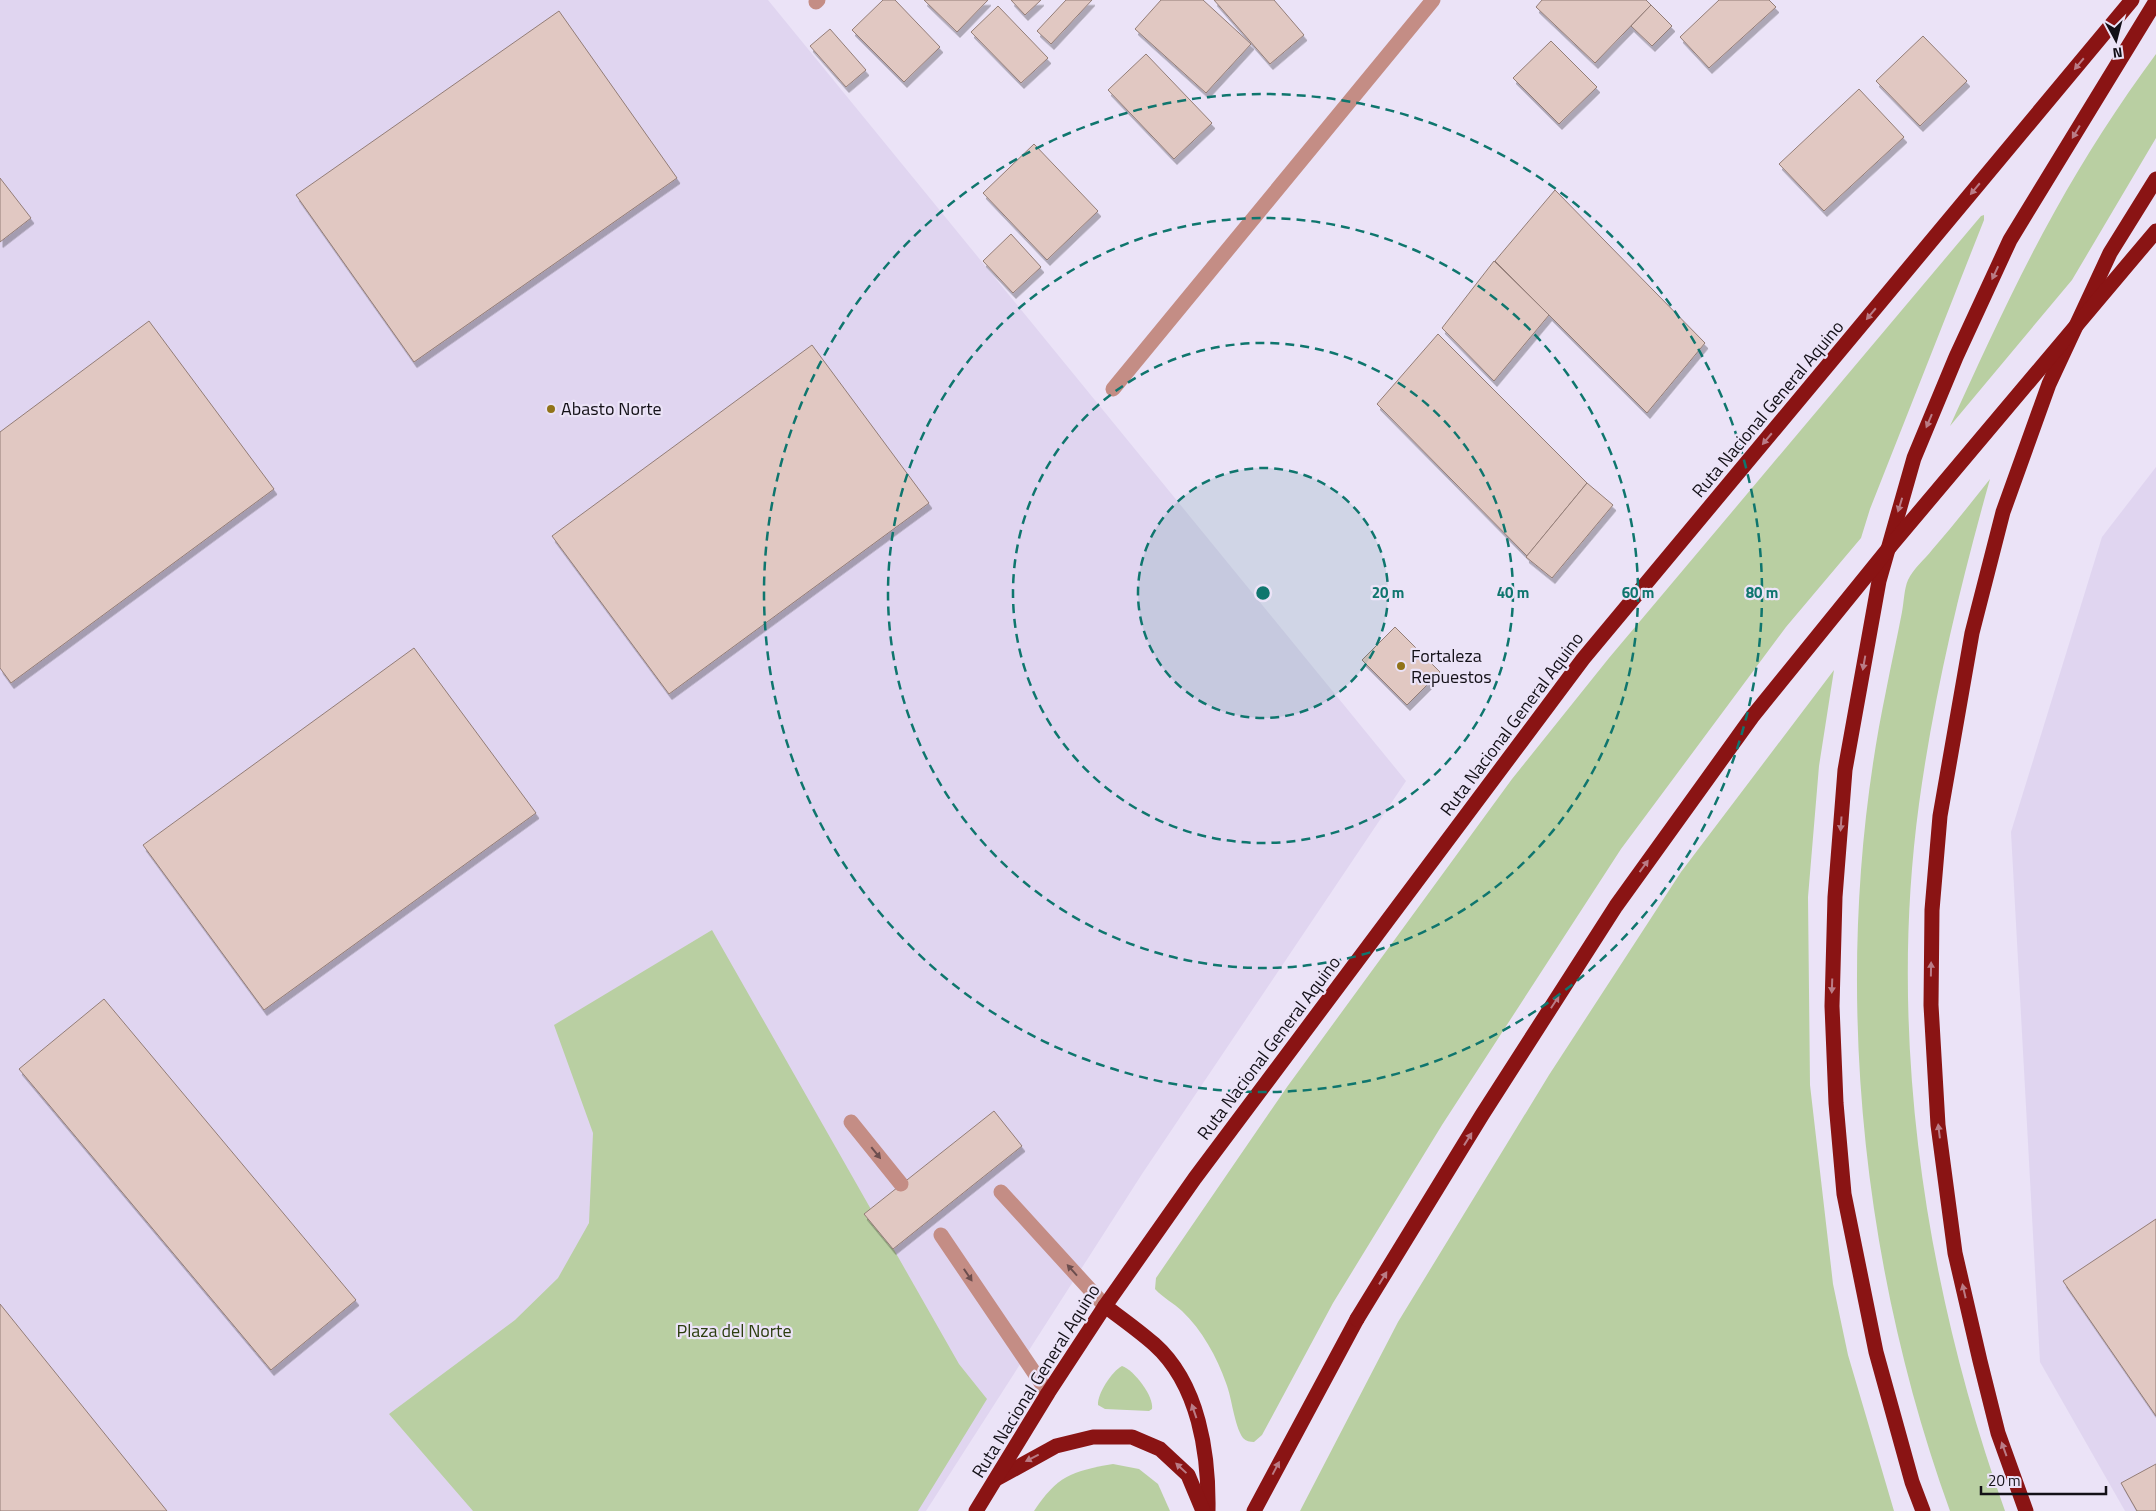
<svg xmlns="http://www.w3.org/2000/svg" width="2156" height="1511" font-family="'Titillium Web',sans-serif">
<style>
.built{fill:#e0d5f0}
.green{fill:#b9cfa2}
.building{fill:#e1c8c2;stroke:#937d77;filter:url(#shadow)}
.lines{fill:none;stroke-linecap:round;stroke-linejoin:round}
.minor{stroke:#c48d85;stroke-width:15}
.highway{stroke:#8a1414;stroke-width:15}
.highway-bridge{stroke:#8a1414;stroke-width:15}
.oneway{fill:#ba7c86}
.oneway2{fill:#6c4e4e}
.ring{fill:none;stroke:#0f766e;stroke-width:2.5;stroke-dasharray:9 6}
.poi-dot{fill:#917318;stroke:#ebe3f7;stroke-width:2}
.labels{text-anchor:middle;stroke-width:4.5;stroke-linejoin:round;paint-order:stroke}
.poi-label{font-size:18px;fill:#131017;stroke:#ebe3f7;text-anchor:start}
.street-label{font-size:18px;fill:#131017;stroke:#ebe3f7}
.park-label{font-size:18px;fill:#2b3d0f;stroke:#ebe3f7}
.centre{fill:#0f766e;stroke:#ebe3f7;stroke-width:2.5}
.ring-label{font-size:15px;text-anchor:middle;font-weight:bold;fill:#0f766e;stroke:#ebe3f7;stroke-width:4.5;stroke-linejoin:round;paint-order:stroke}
</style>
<defs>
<filter id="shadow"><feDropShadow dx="3" dy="5.5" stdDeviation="0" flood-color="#0004"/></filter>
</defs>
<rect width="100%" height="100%" fill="#ebe3f7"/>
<g class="built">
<path d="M0 0H768L1406 781 1142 1174 926 1511H0Z"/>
<path d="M2156 467V1511H2125L2040 1362 2011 832 2102 537Z"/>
</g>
<g class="green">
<path d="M2156 54V138L2072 280 1950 426C1983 354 2016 281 2055 211 2085 157 2119 104 2156 54Z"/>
<path d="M1984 215V220L1870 509 1861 538 1786 627 1621 849 1442 1125 1333 1303 1262 1435 1254 1442C1250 1442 1246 1441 1243 1438 1234 1425 1232 1398 1226 1383 1217 1357 1202 1330 1182 1311 1174 1303 1163 1298 1155 1289L1156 1278 1287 1087 1512 779 1609 658 1981 216Z"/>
<path d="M1990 479C1960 586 1934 694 1919 804 1887 1040 1926 1289 2005 1511H1950C1857 1254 1830 960 1886 691 1891 665 1897 638 1902 612 1904 602 1904 589 1908 580 1913 569 1925 559 1932 550 1952 527 1971 503 1990 479Z"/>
<path d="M1834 670 1819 766 1808 897 1810 1085 1833 1284 1848 1355 1894 1511H1300L1398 1322 1549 1075 1681 872Z"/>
<path d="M712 930 959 1364 987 1399 918 1511H473L389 1414 515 1320 558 1278 589 1223 593 1133 554 1025Z"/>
<path d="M1122 1366C1134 1370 1154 1396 1152 1409L1149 1411 1105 1409 1098 1405C1097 1394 1112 1371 1122 1366Z"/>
<path d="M1113 1464 1139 1469 1158 1484 1170 1511H1034C1057 1476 1072 1471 1113 1464Z"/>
</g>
<g class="building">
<path d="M883 0H895L940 47 904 82 852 30Z"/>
<path d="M924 0H988L957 32Z"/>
<path d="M1011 0H1041L1025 15Z"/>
<path d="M1066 0H1092L1051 44 1037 31Z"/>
<path d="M1161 0H1203L1251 44 1206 93 1135 29Z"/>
<path d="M1214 0H1274L1304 35 1270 64Z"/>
<path d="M1542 0H1646L1651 5 1595 63 1536 7Z"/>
<path d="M1719 0H1769L1776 7 1709 68 1680 37Z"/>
<path d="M1651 5 1672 26 1652 46 1631 26Z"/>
<path d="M998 6 1048 58 1021 83 971 32Z"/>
<path d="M559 11 677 178 414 362 296 195Z"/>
<path d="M830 29 866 70 846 87 810 46Z"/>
<path d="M1923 36 1967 81 1920 126 1876 81Z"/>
<path d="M1551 41 1597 87 1559 124 1513 78Z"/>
<path d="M1146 54 1212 123 1174 159 1108 90Z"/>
<path d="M1859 89 1904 137 1824 211 1779 164Z"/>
<path d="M1034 144 1098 211 1047 260 983 193Z"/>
<path d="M0 178 31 218 0 242Z"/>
<path d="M1555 190 1705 343 1647 413 1495 261Z"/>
<path d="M1011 234 1041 267 1013 293 983 261Z"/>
<path d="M1494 261 1549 315 1494 381 1442 328Z"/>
<path d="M149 321 274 489 11 683 0 668V432Z"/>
<path d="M1438 334 1587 483 1527 556 1377 404Z"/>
<path d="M812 345 929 503 669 694 552 536Z"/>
<path d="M1587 483 1613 505 1552 578 1526 557Z"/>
<path d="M1395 627 1440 672 1407 705 1362 660Z"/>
<path d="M414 648 536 813 264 1010 143 845Z"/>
<path d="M104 999 356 1300 271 1370 19 1069Z"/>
<path d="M994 1111 1022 1146 893 1249 864 1214Z"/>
<path d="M2156 1219V1416L2063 1281Z"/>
<path d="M0 1304 167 1511H0Z"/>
<path d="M2156 1464V1511H2137L2121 1483Z"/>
</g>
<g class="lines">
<g class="minor">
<path d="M816 2 818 0"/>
<path d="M1113 389 1433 0"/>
<path d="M851 1122 901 1184"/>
<path d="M1001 1192 1105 1306"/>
<path d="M941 1235 1048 1393"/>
</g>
<g class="highway">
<path d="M1105 1306C1121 1318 1138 1330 1154 1344 1199 1384 1209 1454 1208 1511"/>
<path d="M998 1478 1056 1446 1093 1437H1132L1160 1449 1188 1475 1203 1511"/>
<path d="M976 1511 1048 1393 1105 1306 1195 1178 1583 659 2132 0"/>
<path d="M1254 1511 1357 1319"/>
<path d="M1923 1511 1912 1482 1876 1352 1844 1194 1836 1103 1832 1006 1835 897 1845 770 1879 581 1914 458 1956 357 2010 240 2156 1"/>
<path d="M2026 1511 1998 1433 1980 1361 1955 1253 1938 1125 1931 1005 1932 910 1940 816 1972 633 2003 512 2049 384 2110 253 2156 179"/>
</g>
<path class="highway-bridge" d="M1357 1319 1482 1115 1616 906 1752 717 1893 543 2156 231"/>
</g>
<defs><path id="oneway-solid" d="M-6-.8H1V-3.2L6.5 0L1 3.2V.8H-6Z" transform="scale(1.25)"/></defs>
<g class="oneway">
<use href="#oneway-solid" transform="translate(2079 64) rotate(130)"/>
<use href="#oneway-solid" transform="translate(2076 132) rotate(121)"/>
<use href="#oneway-solid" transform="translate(1975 189) rotate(130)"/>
<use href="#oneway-solid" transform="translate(1995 273) rotate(115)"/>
<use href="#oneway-solid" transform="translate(1871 314) rotate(130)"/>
<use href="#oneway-solid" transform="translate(1929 421) rotate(113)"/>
<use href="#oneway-solid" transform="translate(1767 439) rotate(130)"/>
<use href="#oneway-solid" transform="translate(1900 505) rotate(107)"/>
<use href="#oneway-solid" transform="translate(1864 663) rotate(100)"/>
<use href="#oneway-solid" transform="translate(1841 824) rotate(94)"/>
<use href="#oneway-solid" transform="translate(1644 866) rotate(-54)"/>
<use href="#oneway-solid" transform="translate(1931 969) rotate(-89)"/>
<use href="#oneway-solid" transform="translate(1832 986) rotate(92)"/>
<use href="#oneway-solid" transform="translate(1555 1002) rotate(-57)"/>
<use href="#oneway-solid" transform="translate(1939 1131) rotate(-97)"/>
<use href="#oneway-solid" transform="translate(1468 1139) rotate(-58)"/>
<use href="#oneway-solid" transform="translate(1383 1278) rotate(-58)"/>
<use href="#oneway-solid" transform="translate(1964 1291) rotate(-103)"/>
<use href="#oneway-solid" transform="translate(1194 1411) rotate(-109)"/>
<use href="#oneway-solid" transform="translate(2004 1449) rotate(-110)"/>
<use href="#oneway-solid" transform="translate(1032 1458) rotate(153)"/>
<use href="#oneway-solid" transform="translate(1181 1468) rotate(-137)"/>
<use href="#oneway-solid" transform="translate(1276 1468) rotate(-62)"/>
</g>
<g class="oneway2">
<use href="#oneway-solid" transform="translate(876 1153) rotate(51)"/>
<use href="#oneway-solid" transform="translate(1072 1270) rotate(-132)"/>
<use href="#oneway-solid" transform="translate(968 1275) rotate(56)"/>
</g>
<circle cx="1263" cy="593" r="125" fill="#0f766e" fill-opacity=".12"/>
<g class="ring">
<circle cx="1263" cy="593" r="125"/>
<circle cx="1263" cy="593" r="250"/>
<circle cx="1263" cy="593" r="375"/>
<circle cx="1263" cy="593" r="499"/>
</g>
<g class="poi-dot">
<circle cx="551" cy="409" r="5"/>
<circle cx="1401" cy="666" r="5"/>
</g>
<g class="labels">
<g class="poi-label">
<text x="561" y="415">Abasto Norte</text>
<text x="1411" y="662">Fortaleza<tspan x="1411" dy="21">Repuestos</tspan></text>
</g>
<g class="street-label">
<text transform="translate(1768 409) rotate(-50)" y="6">Ruta Nacional General Aquino</text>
<text transform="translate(1512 724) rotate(-53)" y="6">Ruta Nacional General Aquino</text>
<text transform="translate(1269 1048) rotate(-53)" y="6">Ruta Nacional General Aquino</text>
<text transform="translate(1036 1381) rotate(-58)" y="6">Ruta Nacional General Aquino</text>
</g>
<g class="park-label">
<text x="734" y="1337">Plaza del Norte</text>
</g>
</g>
<circle cx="1263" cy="593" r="8" class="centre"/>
<g class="ring-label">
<text x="1388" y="598">20 m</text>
<text x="1513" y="598">40 m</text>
<text x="1638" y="598">60 m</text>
<text x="1762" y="598">80 m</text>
</g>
<g transform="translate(2116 40) rotate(173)" stroke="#ebe3f7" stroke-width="4" paint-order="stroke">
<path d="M0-4L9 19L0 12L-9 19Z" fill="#131017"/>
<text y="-8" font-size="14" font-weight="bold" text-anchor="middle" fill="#131017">N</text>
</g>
<path d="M1981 1486v8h125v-8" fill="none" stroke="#131017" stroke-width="2.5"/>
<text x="1988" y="1486" font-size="15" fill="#131017" stroke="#ebe3f7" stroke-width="4" paint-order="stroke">20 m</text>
</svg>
